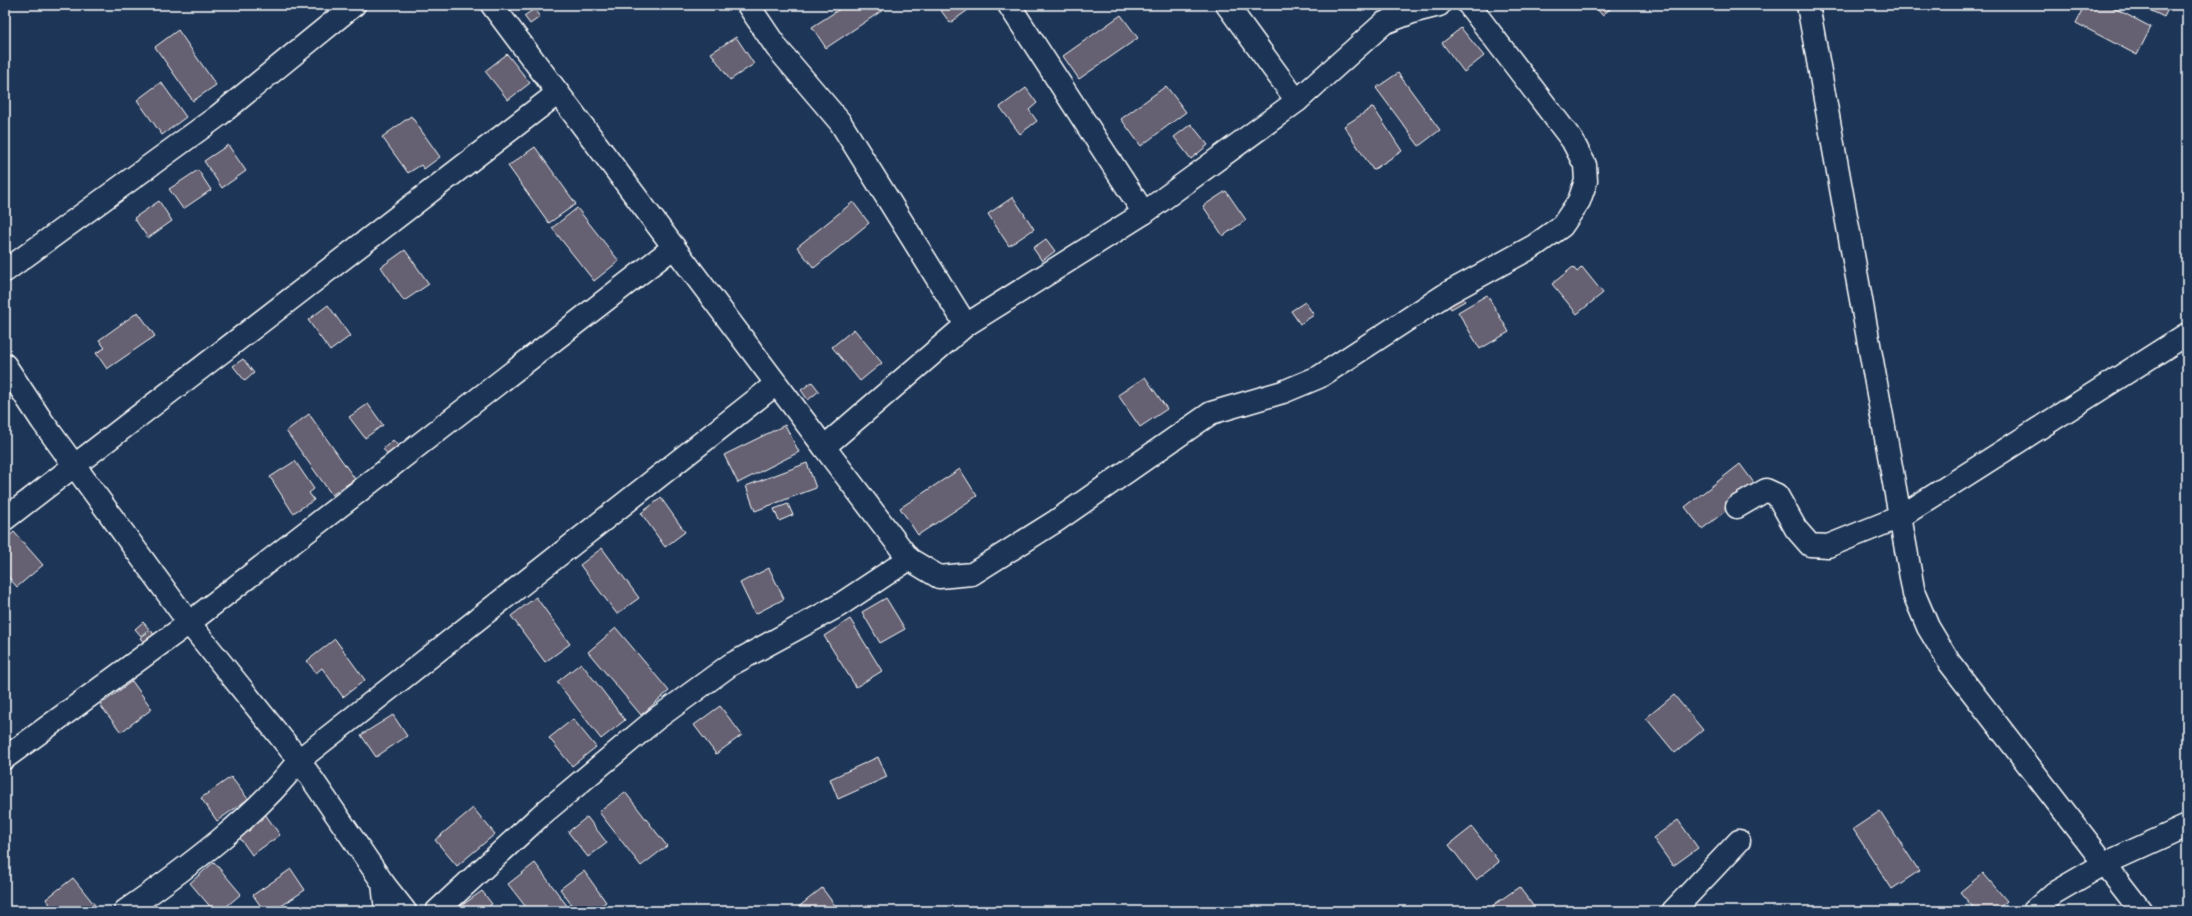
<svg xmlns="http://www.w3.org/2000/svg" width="2192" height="916" font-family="Sriracha,sans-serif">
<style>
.building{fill:#656172;stroke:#fff}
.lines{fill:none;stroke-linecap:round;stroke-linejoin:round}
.minor-casing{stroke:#fff;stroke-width:25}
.minor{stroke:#1d3557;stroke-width:22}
</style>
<rect width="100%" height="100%" fill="#1d3557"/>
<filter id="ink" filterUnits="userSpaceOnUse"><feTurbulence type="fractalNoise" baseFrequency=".025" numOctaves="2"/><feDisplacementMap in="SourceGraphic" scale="8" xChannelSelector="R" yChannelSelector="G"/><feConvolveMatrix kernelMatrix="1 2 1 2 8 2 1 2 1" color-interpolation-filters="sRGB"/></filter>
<g filter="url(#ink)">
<g class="building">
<path d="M535 5H547L539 11Z"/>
<path d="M846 5H880L883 10 826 48 812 27Z"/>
<path d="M937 5H975L950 23Z"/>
<path d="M1594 5H1616L1602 15Z"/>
<path d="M2080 5H2108L2151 27 2137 55 2076 23 2082 11 2078 8Z"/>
<path d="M2139 5H2170L2164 17Z"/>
<path d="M534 9 540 17 530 24 524 16Z"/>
<path d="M1121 15 1138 38 1079 79 1063 56Z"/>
<path d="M1461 28 1484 56 1464 72 1442 43Z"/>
<path d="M178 30 216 85 193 101 155 47Z"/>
<path d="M736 37 754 64 730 80 711 53Z"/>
<path d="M507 54 530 83 508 100 485 71Z"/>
<path d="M1398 73 1440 130 1419 146 1376 88Z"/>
<path d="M161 82 186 117 162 135 137 100Z"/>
<path d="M1166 86 1186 112 1141 146 1121 119Z"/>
<path d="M1026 88 1037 103 1029 110 1037 121 1020 134 1000 107Z"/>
<path d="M1373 107 1402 151 1373 170 1344 126Z"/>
<path d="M411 116 440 157 424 169 421 165 408 173 382 137Z"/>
<path d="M1191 124 1208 145 1191 159 1174 137Z"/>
<path d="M228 145 246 171 222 188 204 161Z"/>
<path d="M535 147 576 204 549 223 508 166Z"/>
<path d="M198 170 211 190 183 209 169 189Z"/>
<path d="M1226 191 1246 220 1223 236 1203 206Z"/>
<path d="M1013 197 1034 229 1009 246 988 214Z"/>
<path d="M159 201 172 221 148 238 134 218Z"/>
<path d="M853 202 869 223 814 268 797 247Z"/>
<path d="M577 208 619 261 594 281 552 228Z"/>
<path d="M1046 239 1055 251 1042 261 1033 248Z"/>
<path d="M405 250 429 284 404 301 381 267Z"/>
<path d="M1573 267 1577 272 1582 267 1603 293 1577 314 1552 284Z"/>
<path d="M1460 293 1465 301 1451 309 1446 301Z"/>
<path d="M1487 295 1509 332 1480 349 1458 312Z"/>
<path d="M1305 302 1314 315 1300 324 1291 311Z"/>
<path d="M328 305 350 336 330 351 308 320Z"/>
<path d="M138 312 155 336 107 369 96 353 105 348 99 340Z"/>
<path d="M854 329 882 363 860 381 832 347Z"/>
<path d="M243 359 254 373 245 381 233 366Z"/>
<path d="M1145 377 1167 409 1140 427 1118 395Z"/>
<path d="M812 382 819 391 808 400 801 390Z"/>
<path d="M368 404 383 425 365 438 349 417Z"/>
<path d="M309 414 355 479 332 495 286 431Z"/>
<path d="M785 425 799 452 738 483 724 455Z"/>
<path d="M393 440 401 449 391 458 383 449Z"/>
<path d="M295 461 314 489 309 493 314 500 293 513 270 477Z"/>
<path d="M807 463 816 488 755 511 746 486Z"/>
<path d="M1740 464 1757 487 1702 529 1685 507Z"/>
<path d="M960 469 977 496 918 535 900 508Z"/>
<path d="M661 498 685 532 665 547 641 513Z"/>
<path d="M788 504 793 515 779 521 774 509Z"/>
<path d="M14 532 43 565 17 587 5 573V540Z"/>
<path d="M602 548 639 598 617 614 580 565Z"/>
<path d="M769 568 784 599 755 614 740 583Z"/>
<path d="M536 597 570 644 545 662 511 616Z"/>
<path d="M886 598 905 629 880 643 862 612Z"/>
<path d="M850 619 882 671 856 687 824 636Z"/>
<path d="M143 622 149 629 141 636 135 629Z"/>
<path d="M616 628 669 691 641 715 588 652Z"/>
<path d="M151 630 155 637 145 644 140 638Z"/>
<path d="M335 639 365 680 343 697 322 668 316 673 307 661Z"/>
<path d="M581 663 625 720 601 739 557 682Z"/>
<path d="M132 681 152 709 121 732 100 705Z"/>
<path d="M1674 695 1703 730 1675 753 1646 718Z"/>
<path d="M720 706 742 735 716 754 694 725Z"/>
<path d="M393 715 407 736 376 757 361 735Z"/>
<path d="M573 719 596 747 572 766 549 738Z"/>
<path d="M878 757 887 777 838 799 830 779Z"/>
<path d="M231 777 248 799 217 821 201 798Z"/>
<path d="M625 792 667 846 641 866 599 812Z"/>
<path d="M473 808 495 834 457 866 435 840Z"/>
<path d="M1880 811 1919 871 1892 889 1853 829Z"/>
<path d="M265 814 280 835 252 855 237 834Z"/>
<path d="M587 817 607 843 588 857 568 832Z"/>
<path d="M1678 820 1698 848 1673 866 1653 838Z"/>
<path d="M1472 827 1499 862 1476 880 1449 845Z"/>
<path d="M214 862 241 894 221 911H214L190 883Z"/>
<path d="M535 863 571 911H529L508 884Z"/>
<path d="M291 869 305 890 274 911H264L253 895Z"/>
<path d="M584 871 606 902 594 911H576L560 889Z"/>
<path d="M1983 873 2007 901 1995 911H1976L1960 892Z"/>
<path d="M73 878 98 909 95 911H55L46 899Z"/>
<path d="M1519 887 1537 911H1496L1492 906Z"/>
<path d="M822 888 839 911H798L796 909Z"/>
<path d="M482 891 492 904 483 911H465L461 906Z"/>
</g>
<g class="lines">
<g class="minor-casing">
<g id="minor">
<path d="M492 5 824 447"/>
<path d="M1009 5 1144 213"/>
<path d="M1808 5 1914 594 1928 627 1949 662 2141 911"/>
<path d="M1297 101 1384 23 1415 11 1439 5"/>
<path d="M5 271 218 116 354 5"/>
<path d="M966 325 1144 213 1297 101 1227 5"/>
<path d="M5 365 42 421 189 623 299 760 383 883 386 911"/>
<path d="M1737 507 1766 490 1777 495 1796 529 1810 545 1828 546 1900 517 2187 334"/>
<path d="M5 519 558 93"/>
<path d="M909 559 939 577 972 574 1056 521 1211 413 1283 392 1319 377 1448 293 1534 246 1562 226 1579 201 1586 181 1585 165 1572 140 1469 5"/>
<path d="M5 758 189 623 674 247"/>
<path d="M383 883 405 911"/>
<path d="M125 911C184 870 256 817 299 760L776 384"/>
<path d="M437 911 540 816 656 719 730 665 838 606 909 559 824 447 966 325 840 122 777 48 748 5"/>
<path d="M1673 911 1739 841"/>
<path d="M2034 911 2054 893 2104 864 2187 826"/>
</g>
</g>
<use href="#minor" class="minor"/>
</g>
</g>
<rect width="2192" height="916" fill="none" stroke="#1d3557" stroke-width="20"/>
<rect x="10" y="10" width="2172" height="896" fill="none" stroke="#fff" stroke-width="1.5" filter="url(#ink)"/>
</svg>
